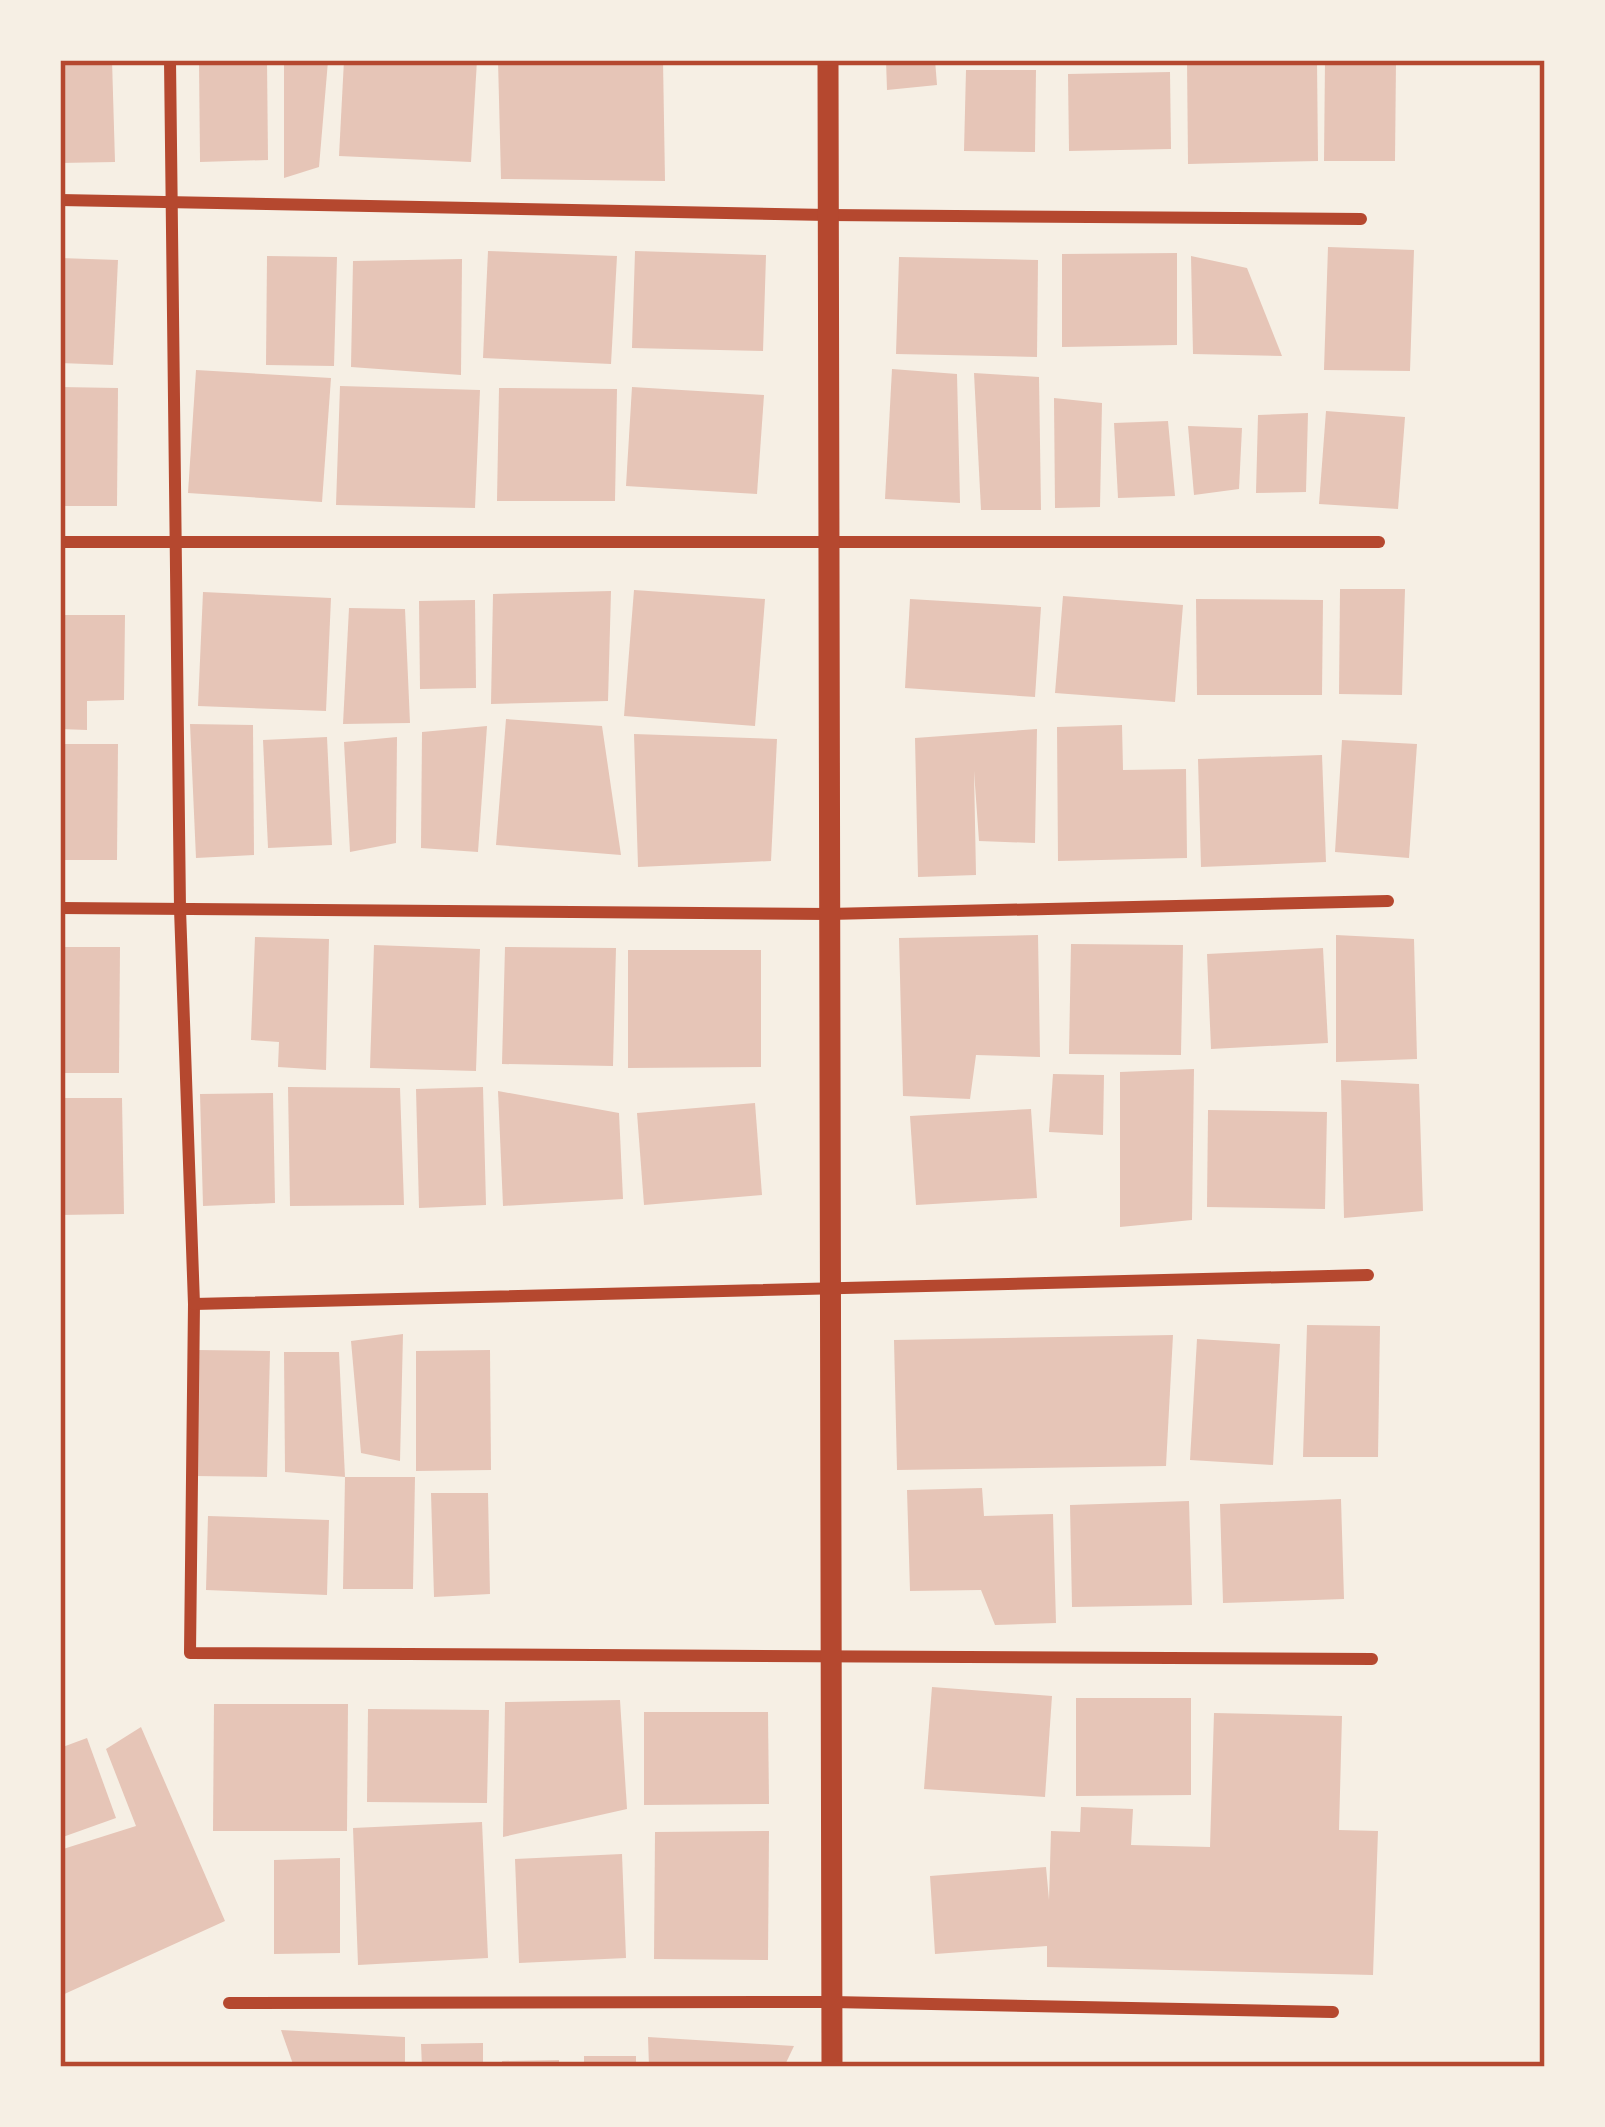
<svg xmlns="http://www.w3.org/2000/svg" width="1605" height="2127" font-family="Commissioner,sans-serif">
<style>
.building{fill:#e6c5b7}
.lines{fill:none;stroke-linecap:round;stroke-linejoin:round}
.minor{stroke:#b5482f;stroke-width:12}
.tertiary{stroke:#b5482f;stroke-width:21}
.neatline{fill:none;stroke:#b5482f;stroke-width:4.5}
</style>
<rect width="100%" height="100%" fill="#f6efe4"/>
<g class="building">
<path d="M60 60H112L115 162 60 163Z"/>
<path d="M267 60 268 160 200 162 199 62Z"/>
<path d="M284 60 328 61 319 167 284 178Z"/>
<path d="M344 60H477L471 162 339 156Z"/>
<path d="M498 60H663L665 181 501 179Z"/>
<path d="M886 60H935L937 85 887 90Z"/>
<path d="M1187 60H1317L1318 161 1188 164Z"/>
<path d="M1325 60H1396L1395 161H1324Z"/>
<path d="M966 70H1036L1035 152 964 151Z"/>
<path d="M1170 72 1171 149 1069 151 1068 74Z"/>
<path d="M1328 247 1414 250 1410 371 1324 370Z"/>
<path d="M488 251 617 256 611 364 483 358Z"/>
<path d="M635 251 766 255 763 351 632 348Z"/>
<path d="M1177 253V345L1062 347V254Z"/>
<path d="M267 256 337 257 334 366 266 365Z"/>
<path d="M1191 256 1247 268 1282 356 1193 354Z"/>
<path d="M899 257 1038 260 1037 357 896 354Z"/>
<path d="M60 258 118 260 113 365 60 363Z"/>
<path d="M462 259 461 375 351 367 353 261Z"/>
<path d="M892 369 957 374 960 503 885 499Z"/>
<path d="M196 370 331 378 322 502 188 493Z"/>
<path d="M974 373 1039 377 1041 510H981Z"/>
<path d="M340 386 480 390 475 508 336 505Z"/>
<path d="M60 387 118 388 117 506H60Z"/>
<path d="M632 387 764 395 757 494 626 486Z"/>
<path d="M499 388 617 389 615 501H497Z"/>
<path d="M1054 398 1102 403 1100 507 1055 508Z"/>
<path d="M1326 411 1405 417 1398 509 1319 504Z"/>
<path d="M1308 413 1306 492 1256 493 1258 415Z"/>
<path d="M1168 421 1175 496 1118 498 1114 423Z"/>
<path d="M1188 426 1242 428 1239 489 1194 495Z"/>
<path d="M1340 589H1405L1402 695 1339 694Z"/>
<path d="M634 590 765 599 755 726 624 716Z"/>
<path d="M611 591 608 701 491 704 493 594Z"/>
<path d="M203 592 331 598 326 711 198 706Z"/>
<path d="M1063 596 1183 605 1175 702 1055 693Z"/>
<path d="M910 599 1041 607 1035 697 905 688Z"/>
<path d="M1196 599 1323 600 1322 695H1197Z"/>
<path d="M475 600 476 688 420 689 419 601Z"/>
<path d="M349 608 405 609 410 723 343 724Z"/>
<path d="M60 615H125L124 700 87 701V730L60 729Z"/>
<path d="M506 719 602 726 621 855 496 845Z"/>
<path d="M190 724 253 725 254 855 196 858Z"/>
<path d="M1122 725 1123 770 1186 769 1187 858 1058 861 1057 727Z"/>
<path d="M487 726 478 852 421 848 422 732Z"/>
<path d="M1037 729 1035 843 979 841 974 771 976 875 918 877 915 738Z"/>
<path d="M634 734 777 739 771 861 638 867Z"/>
<path d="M327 737 332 845 268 848 263 740Z"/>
<path d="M397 737 396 843 350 852 344 742Z"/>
<path d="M1342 740 1417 744 1409 858 1335 852Z"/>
<path d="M60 744H118L117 860H60Z"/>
<path d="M1322 755 1326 862 1201 867 1198 759Z"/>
<path d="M1038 935 1040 1057 976 1055 970 1099 903 1096 899 938Z"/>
<path d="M1336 935 1414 939 1417 1059 1336 1062Z"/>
<path d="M255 937 329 939 326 1070 278 1067 279 1042 251 1040Z"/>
<path d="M1071 944 1183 945 1181 1055 1069 1054Z"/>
<path d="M374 945 480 949 476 1071 370 1068Z"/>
<path d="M60 947H120L119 1073H60Z"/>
<path d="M505 947 616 948 613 1066 502 1064Z"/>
<path d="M1323 948 1328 1043 1211 1049 1207 954Z"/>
<path d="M628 950H761V1067L628 1068Z"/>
<path d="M1194 1069 1192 1220 1120 1227V1072Z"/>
<path d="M1053 1074 1104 1075 1103 1135 1049 1132Z"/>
<path d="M1341 1080 1419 1084 1423 1211 1344 1218Z"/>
<path d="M288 1087 400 1088 404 1205 290 1206Z"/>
<path d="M483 1087 486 1205 419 1208 416 1089Z"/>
<path d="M498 1091 619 1113 623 1199 503 1206Z"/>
<path d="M273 1093 275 1203 203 1206 200 1094Z"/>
<path d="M60 1098H122L124 1214 60 1215Z"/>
<path d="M755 1103 762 1195 644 1205 637 1113Z"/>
<path d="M1031 1109 1037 1198 916 1205 910 1116Z"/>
<path d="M1208 1110 1327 1112 1325 1209 1207 1207Z"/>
<path d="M1307 1325 1380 1326 1378 1457H1303Z"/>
<path d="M403 1334 400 1461 361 1453 351 1341Z"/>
<path d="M1173 1335 1166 1466 897 1470 894 1340Z"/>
<path d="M1197 1339 1280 1344 1273 1465 1190 1460Z"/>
<path d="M197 1350 270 1351 267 1477 194 1476Z"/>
<path d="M490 1350 491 1470 416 1471V1351Z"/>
<path d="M284 1352H339L345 1477 285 1472Z"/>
<path d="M345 1477H415L413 1589H343Z"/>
<path d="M982 1488 984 1516 1053 1514 1056 1623 995 1625 981 1590 910 1591 907 1490Z"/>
<path d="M431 1493H488L490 1594 434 1597Z"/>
<path d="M1341 1499 1344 1599 1223 1603 1220 1504Z"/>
<path d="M1189 1501 1192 1605 1072 1607 1070 1505Z"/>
<path d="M208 1516 329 1520 327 1595 206 1590Z"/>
<path d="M932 1687 1052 1696 1045 1797 924 1789Z"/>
<path d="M1076 1698H1191V1795L1076 1796Z"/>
<path d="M620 1700 627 1809 503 1837 505 1702Z"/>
<path d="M214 1704H348L347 1831H213Z"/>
<path d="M368 1709 489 1710 487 1803 367 1802Z"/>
<path d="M644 1712H768L769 1804 644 1805Z"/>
<path d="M1214 1713 1342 1716 1339 1830 1378 1831 1373 1975 1047 1967V1946L935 1954 930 1876 1046 1867 1049 1900 1051 1831 1080 1832 1081 1807 1133 1809 1131 1845 1210 1847Z"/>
<path d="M141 1727 225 1921 60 1996V1850L136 1826 106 1749Z"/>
<path d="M87 1738 116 1818 60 1838V1748Z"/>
<path d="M482 1822 488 1958 358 1965 353 1828Z"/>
<path d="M769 1831 768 1960 654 1959 655 1832Z"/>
<path d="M622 1854 626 1958 519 1963 515 1859Z"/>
<path d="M340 1858V1953L274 1954V1860Z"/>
<path d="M281 2030 405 2037V2067H294Z"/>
<path d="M648 2037 794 2046 784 2067H649Z"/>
<path d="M483 2043V2067H422L421 2044Z"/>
<rect x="584" y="2056" width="52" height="11"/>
<path d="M559 2060V2067H502V2061Z"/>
</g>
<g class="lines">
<g class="minor">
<path d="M170 60 180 909 194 1304 190 1653 1372 1659"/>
<path d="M60 200 828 215 1361 219"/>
<path d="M60 542H1379"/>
<path d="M60 908 829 914 1388 901"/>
<path d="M194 1304 1368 1275"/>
<path d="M229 2003 832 2002 1333 2012"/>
</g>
<path class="tertiary" d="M828 60 832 2067"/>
</g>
<rect width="1605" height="2127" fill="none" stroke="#f6efe4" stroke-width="126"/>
<rect x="63" y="63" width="1479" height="2001" class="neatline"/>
</svg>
